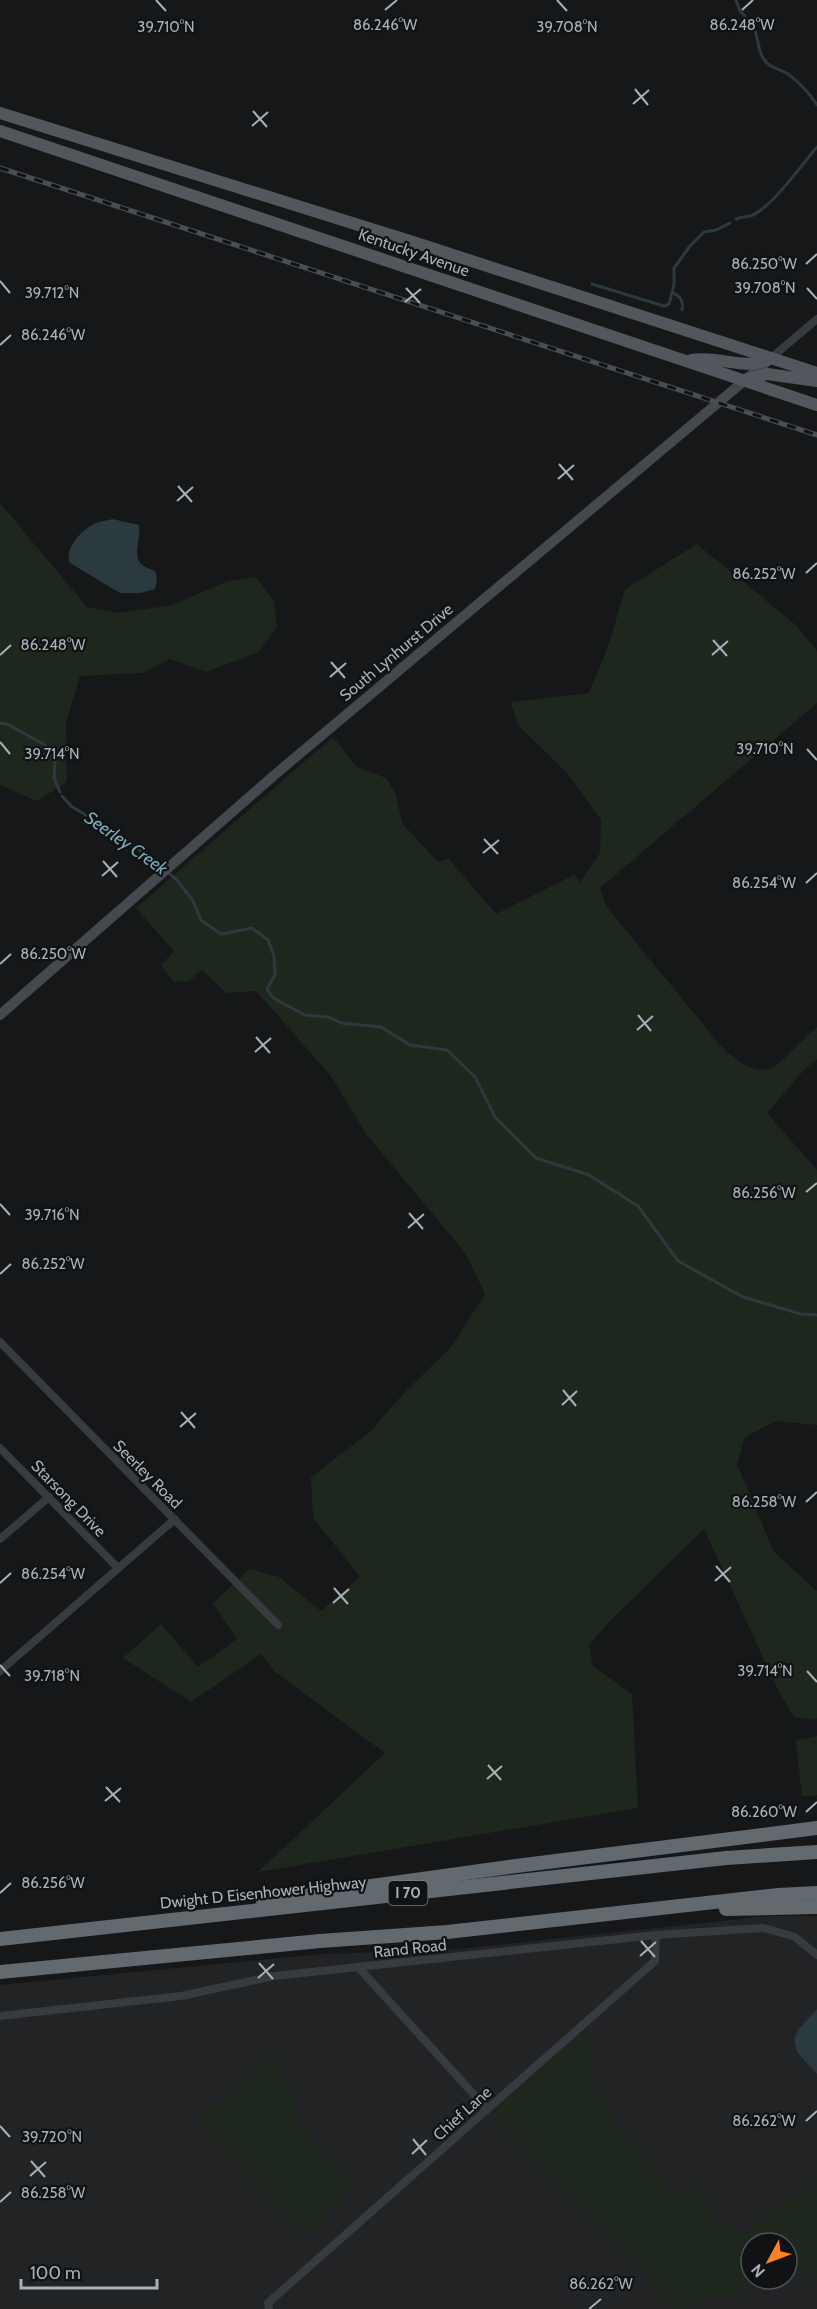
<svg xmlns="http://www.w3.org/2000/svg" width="817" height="2309" font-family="Cabin,sans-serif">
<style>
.built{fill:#222325;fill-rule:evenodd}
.green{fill:#1e271e}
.water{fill:#2b3a3e}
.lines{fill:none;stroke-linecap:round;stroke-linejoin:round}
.stream{stroke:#2b3a3e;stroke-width:3}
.minor{stroke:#373a3e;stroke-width:8}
.secondary{stroke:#45494e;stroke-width:10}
.primary{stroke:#52575d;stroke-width:12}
.motorway{stroke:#62696f;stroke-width:14}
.rail-casing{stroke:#4a4e53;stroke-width:5}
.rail{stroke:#111213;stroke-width:3;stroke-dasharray:9;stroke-linecap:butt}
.ticks{fill:none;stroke:#a7b1ba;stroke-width:2}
.labels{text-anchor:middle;stroke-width:4.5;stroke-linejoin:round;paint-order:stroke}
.shield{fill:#111213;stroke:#7a8188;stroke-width:1.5}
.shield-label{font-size:15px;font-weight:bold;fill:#a7b1ba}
.street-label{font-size:16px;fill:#a7b1ba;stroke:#111213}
.water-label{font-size:18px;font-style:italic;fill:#7baab7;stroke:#111213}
.ticks-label{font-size:15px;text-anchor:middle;fill:#a7b1ba;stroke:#111213;stroke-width:4.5;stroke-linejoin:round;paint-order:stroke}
</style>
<rect width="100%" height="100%" fill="#161718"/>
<path class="built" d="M769 1916H817V2309H0V1985L322 1954 449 1950ZM751 2243H787V2279H751Z"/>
<g class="green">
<path d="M0 503 87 607 119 613 172 605 226 582 256 577 274 601 277 627 259 652 206 672 170 659 143 673 80 676 66 723 67 782 37 801 0 785Z"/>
<path d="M697 544 796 625 817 651V703L600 888 606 906 721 1046C771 1093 776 1062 817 1027V1059L804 1070 767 1113 817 1170V1425L776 1421 745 1437 737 1464 774 1552 817 1591V1718L814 1720 794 1717 779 1692 704 1529 607 1624 589 1645 593 1666 632 1694 638 1808 258 1872 385 1753 275 1672 261 1654 191 1702 123 1658 161 1624 198 1667 237 1639 213 1603 250 1569 279 1577 321 1611 360 1577 313 1518 311 1477 370 1432 403 1394 451 1347 485 1294 466 1254 367 1135 330 1075 256 991 226 993 202 970 189 981 174 982 161 965 174 951 136 908 333 737 357 767 386 778 396 794 402 823 438 862 449 859 496 914 574 875 580 882 600 853 601 820 567 773 518 725 511 702 589 693 609 644 625 589Z"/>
<path d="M817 1736V1795L802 1797 796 1740Z"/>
<path d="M592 2029C593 2046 587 2062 591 2080 593 2087 599 2094 603 2100 624 2133 648 2164 674 2193L698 2187 705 2195 712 2217 746 2234 809 2183 817 2172V2282C809 2272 801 2265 787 2265V2243H751L752 2279 742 2292 729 2297 707 2296 687 2309H675L492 2112 502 2099 581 2033Z"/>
<path d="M275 2055 290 2086 298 2121 353 2187 308 2236 197 2119Z"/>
</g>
<g class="water">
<path d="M112 519 139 525C141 535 135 549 138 559 144 575 163 561 155 589L141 593H120L70 563C64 548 81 531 94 524 99 521 106 521 112 519Z"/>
<path d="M817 2009V2074L797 2052 794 2039 799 2029Z"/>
</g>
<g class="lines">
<g class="stream">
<path d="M736 0 740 11 745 16"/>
<path d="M755 31C759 42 758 54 767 63 773 69 781 69 788 74 799 82 810 94 817 105"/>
<path d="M736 219C741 217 745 217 750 216 770 210 803 163 817 147"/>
<path d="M592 284 664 306 669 304 674 285V268L690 246 704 232 716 230 730 223"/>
<path d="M673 293C680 296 684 302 682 310"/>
<path d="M0 723 7 724 45 745 55 762 54 778 60 792"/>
<path d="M62 796 71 806 128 841 176 879 192 899 201 920 221 934 252 928 268 940 274 956 275 975 267 989 273 998 305 1015 328 1017 341 1023 381 1027 410 1045 447 1050 475 1077 495 1117 536 1158 589 1175 638 1206 678 1261 743 1297 801 1314 817 1315"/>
</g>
<g class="minor">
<path d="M771 358 817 319"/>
<path d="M0 1342 278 1625"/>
<path d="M0 1448 118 1568"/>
<path d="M0 1539 49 1497"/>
<path d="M0 1671 175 1519"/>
<path d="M358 1967 487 2109"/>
<path d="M0 2016 181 1996 274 1976 656 1935 764 1928 795 1937 817 1955"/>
<path d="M269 2309 268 2303 655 1961 656 1935"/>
</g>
<path class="secondary" d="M0 1015 278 772 769 360"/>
<g class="primary">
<path d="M0 113 413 242 817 373"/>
<path d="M0 131 817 405"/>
<path d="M692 360C719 355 745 372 771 358"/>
<path d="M744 380 767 374 817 381"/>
</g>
<g class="motorway">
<path d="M263 1901 516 1866 817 1828"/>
<path d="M726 1909 817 1907"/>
<path d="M0 1939 726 1858 817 1852"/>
<path d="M0 1972 320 1941 447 1932 778 1895 817 1893"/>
</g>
<g class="rail-casing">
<path id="rail" d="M0 168 817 435"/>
</g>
<use href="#rail" class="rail"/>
</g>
<path class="ticks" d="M156 0 166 11M557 0 567 11M385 10 397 0M742 10 753 0M635 89 648 105M633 104 649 90M253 111 267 127M252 126 268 112M806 264 817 254M0 281 10 293M406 288 420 303M807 288 817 299M405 302 421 289M0 345 11 335M559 464 573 480M558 479 574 465M178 486 192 502M177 501 193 487M806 573 817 563M713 640 727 656M0 655 11 645M712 655 728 641M331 662 345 678M330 677 346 663M0 742 10 754M807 749 817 760M484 839 498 854M483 853 499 840M103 861 117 877M102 876 118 862M806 883 817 873M0 964 11 954M638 1015 651 1031M637 1030 653 1016M256 1037 270 1053M255 1052 271 1038M806 1192 817 1183M0 1204 10 1215M409 1213 423 1229M408 1228 424 1214M0 1274 11 1264M563 1390 576 1406M562 1405 577 1391M181 1412 195 1428M180 1427 196 1413M806 1502 817 1492M716 1566 730 1582M715 1581 731 1567M0 1583 11 1573M334 1588 348 1604M333 1603 349 1589M0 1665 10 1676M807 1671 817 1682M488 1765 501 1780M487 1779 502 1766M106 1787 120 1802M105 1801 121 1788M806 1812 817 1802M0 1893 11 1883M641 1941 655 1957M640 1956 656 1942M259 1963 273 1979M258 1978 274 1964M806 2121 817 2111M0 2126 10 2137M413 2139 426 2155M412 2154 427 2140M31 2161 45 2177M30 2176 46 2162M0 2202 11 2192M589 2309 601 2299"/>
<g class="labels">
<rect class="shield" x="388.5" y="1881" width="39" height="24" rx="4.5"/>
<g class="shield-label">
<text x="408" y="1898">I 70</text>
</g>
<g class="street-label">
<text transform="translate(414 252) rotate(19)" y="6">Kentucky Avenue</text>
<text transform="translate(396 652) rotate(-40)" y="6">South Lynhurst Drive</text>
<text transform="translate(148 1474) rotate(45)" y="6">Seerley Road</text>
<text transform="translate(69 1498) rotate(46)" y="6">Starsong Drive</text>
<text transform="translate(263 1892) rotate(-6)" y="6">Dwight D Eisenhower Highway</text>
<text transform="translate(410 1948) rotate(-6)" y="6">Rand Road</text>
<text transform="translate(462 2113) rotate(-42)" y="6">Chief Lane</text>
</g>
<g class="water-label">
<text transform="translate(126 843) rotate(35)" y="6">Seerley Creek</text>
</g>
</g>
<g class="ticks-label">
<text x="385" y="30">86.246°W</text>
<text x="742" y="30">86.248°W</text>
<text x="166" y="32">39.710°N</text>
<text x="567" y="32">39.708°N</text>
<text x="764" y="269">86.250°W</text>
<text x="765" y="293">39.708°N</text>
<text x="52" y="298">39.712°N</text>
<text x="53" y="340">86.246°W</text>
<text x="764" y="579">86.252°W</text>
<text x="53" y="650">86.248°W</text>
<text x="765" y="754">39.710°N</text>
<text x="52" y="759">39.714°N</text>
<text x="764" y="888">86.254°W</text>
<text x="53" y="959">86.250°W</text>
<text x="764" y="1198">86.256°W</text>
<text x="52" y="1220">39.716°N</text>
<text x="53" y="1269">86.252°W</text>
<text x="764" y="1507">86.258°W</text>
<text x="53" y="1579">86.254°W</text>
<text x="765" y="1676">39.714°N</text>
<text x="52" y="1681">39.718°N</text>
<text x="764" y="1817">86.260°W</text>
<text x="53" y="1888">86.256°W</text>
<text x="764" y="2126">86.262°W</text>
<text x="52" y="2142">39.720°N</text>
<text x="53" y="2198">86.258°W</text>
<text x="601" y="2289">86.262°W</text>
</g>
<g transform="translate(769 2261) rotate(229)"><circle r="28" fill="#111213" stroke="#4d5256" stroke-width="1.5"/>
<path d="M0-4.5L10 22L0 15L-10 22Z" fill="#ff8227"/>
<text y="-9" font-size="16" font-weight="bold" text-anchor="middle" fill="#a7b1ba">N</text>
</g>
<path d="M21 2279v9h136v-9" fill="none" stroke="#a7b1ba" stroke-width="3"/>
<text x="30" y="2279" font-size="18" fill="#a7b1ba" stroke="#111213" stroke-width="4.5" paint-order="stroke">100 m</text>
</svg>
